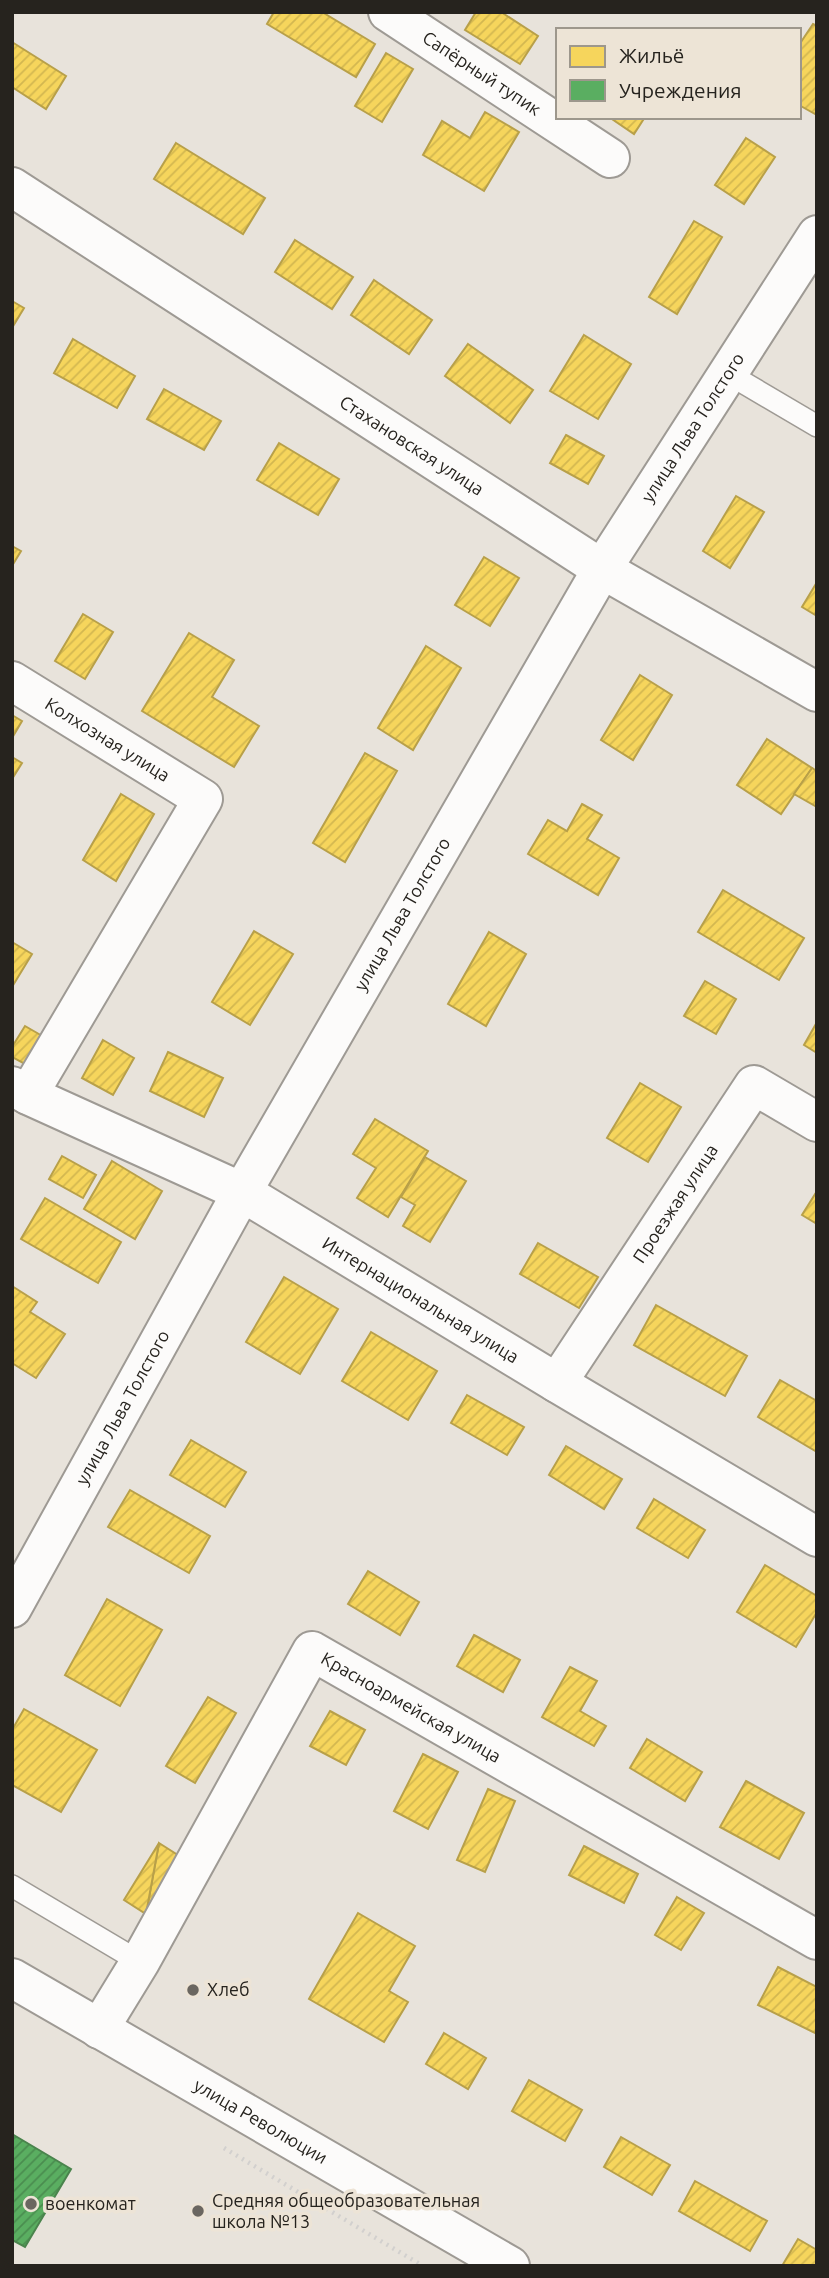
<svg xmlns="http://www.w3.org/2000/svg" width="829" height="2278" font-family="Ubuntu,sans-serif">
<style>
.homes{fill:url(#homes-hatch);stroke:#b8a049;stroke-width:2}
.public{fill:url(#public-hatch);stroke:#4a844d;stroke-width:2}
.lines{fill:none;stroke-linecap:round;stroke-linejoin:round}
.lane-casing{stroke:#9e9a94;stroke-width:24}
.street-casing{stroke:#9e9a94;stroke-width:42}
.path{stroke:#d2d0ce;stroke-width:4.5;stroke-dasharray:2 5;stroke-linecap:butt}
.lane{stroke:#fcfbfa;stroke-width:21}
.street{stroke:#fcfbfa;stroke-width:38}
.poi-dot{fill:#6a6660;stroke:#ede4d6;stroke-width:2.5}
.labels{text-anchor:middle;stroke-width:7;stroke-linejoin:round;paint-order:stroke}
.street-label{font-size:18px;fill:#26231e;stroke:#ede4d6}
.poi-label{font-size:18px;fill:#26231e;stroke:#ede4d6;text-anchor:start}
</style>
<defs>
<pattern id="homes-hatch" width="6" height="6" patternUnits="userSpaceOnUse" patternTransform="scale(1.75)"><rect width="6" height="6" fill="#f6d55c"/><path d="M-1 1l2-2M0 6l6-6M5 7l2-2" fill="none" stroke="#d3b750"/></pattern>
<pattern id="public-hatch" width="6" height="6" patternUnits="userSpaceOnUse" patternTransform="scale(1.75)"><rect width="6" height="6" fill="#5aae61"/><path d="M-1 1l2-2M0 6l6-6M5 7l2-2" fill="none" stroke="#4a8d4f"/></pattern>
</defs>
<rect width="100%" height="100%" fill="#e8e3db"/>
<g class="homes">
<path d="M274 12H322L375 44 356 77 267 24Z"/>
<path d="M476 12H501L538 36 520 64 465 30Z"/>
<path d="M813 24 817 26V111L815 114 799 105V45Z"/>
<path d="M12 42 66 76 46 109 12 87Z"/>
<path d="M386 53 413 69 382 122 355 106Z"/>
<path d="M485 112 519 132 484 191 423 155 442 121 470 138Z"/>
<path d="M609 117H645L634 134Z"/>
<path d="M746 138 775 157 744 204 715 185Z"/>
<path d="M176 143 265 198 243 234 154 179Z"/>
<path d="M694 221 722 237 677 314 649 297Z"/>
<path d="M295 240 353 277 332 309 275 272Z"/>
<path d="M374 280 432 320 409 354 351 315Z"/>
<path d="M12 301 24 308 12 328Z"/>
<path d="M584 335 631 364 598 419 550 391Z"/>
<path d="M73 339 135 376 117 408 54 373Z"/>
<path d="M468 344 533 390 510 423 445 376Z"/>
<path d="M164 389 221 421 204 450 147 419Z"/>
<path d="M566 435 604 456 588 484 550 463Z"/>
<path d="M279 443 339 479 318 515 257 480Z"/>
<path d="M736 496 764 512 730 568 703 551Z"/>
<path d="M12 546 21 551 12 566Z"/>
<path d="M484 557 519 578 490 626 455 605Z"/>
<path d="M817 582V616L802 607Z"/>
<path d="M83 614 113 632 85 679 55 661Z"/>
<path d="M189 633 234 660 212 697 259 726 234 767 142 711Z"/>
<path d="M426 646 461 668 413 750 378 728Z"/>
<path d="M640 675 672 695 633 760 601 740Z"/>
<path d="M12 715 22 721 12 738Z"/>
<path d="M767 739 812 768 781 814 737 785Z"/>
<path d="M365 753 397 771 345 862 313 843Z"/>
<path d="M12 757 22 763 12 779Z"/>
<path d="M812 768 817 771V807L794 794Z"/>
<path d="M121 794 154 814 116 881 83 860Z"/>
<path d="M582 804 602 815 587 839 619 858 598 895 528 854 548 820 567 831Z"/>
<path d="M723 890 804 938 779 980 698 932Z"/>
<path d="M254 931 293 954 250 1025 212 1002Z"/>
<path d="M489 932 526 954 486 1026 448 1004Z"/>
<path d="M12 942 32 954 12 987Z"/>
<path d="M705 981 736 999 716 1034 684 1016Z"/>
<path d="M817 1022V1053L804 1045Z"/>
<path d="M25 1026 51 1041 34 1069 12 1057V1047Z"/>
<path d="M103 1040 134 1058 113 1095 82 1078Z"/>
<path d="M168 1052 223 1078 204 1117 150 1091Z"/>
<path d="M640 1083 681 1107 648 1162 607 1138Z"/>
<path d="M375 1119 428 1151 388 1217 357 1198 376 1168 353 1154Z"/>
<path d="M62 1156 96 1175 83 1198 49 1179Z"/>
<path d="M425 1157 466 1181 430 1242 403 1226 415 1205 401 1197Z"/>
<path d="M112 1161 162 1191 135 1239 84 1209Z"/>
<path d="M817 1191V1224L802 1215Z"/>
<path d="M45 1198 121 1242 98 1283 21 1239Z"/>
<path d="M538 1243 598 1277 579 1308 520 1274Z"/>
<path d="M284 1277 338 1309 300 1374 246 1342Z"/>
<path d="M12 1286 37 1302 30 1312 65 1334 36 1378 12 1363Z"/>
<path d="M656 1305 747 1356 725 1396 634 1345Z"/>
<path d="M371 1332 437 1371 408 1420 342 1381Z"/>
<path d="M780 1380 817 1401V1452L758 1417Z"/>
<path d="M467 1395 524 1427 507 1455 451 1423Z"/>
<path d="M191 1440 246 1472 225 1507 170 1475Z"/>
<path d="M566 1446 622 1479 604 1509 549 1475Z"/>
<path d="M130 1490 210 1536 189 1573 108 1527Z"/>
<path d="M654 1499 705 1530 688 1558 637 1528Z"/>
<path d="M765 1565 817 1596V1612L796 1647 737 1612Z"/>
<path d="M368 1571 419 1602 400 1635 348 1604Z"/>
<path d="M107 1599 162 1630 120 1706 65 1675Z"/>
<path d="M474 1635 520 1660 503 1692 457 1666Z"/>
<path d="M570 1667 597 1681 580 1711 606 1726 594 1746 542 1717Z"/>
<path d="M208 1697 236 1713 195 1783 166 1766Z"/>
<path d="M24 1709 97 1750 61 1812 12 1785V1730Z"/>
<path d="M330 1711 365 1730 346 1765 310 1746Z"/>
<path d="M647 1739 702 1772 685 1801 630 1768Z"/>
<path d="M423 1754 458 1772 428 1829 394 1811Z"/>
<path d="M746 1781 804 1813 779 1859 720 1827Z"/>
<path d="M488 1789 515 1801 485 1872 457 1860Z"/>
<path d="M159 1843 181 1857 146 1914Z"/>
<path d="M159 1843 146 1914 124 1900Z"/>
<path d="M584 1846 638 1874 624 1903 569 1875Z"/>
<path d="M677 1897 704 1913 681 1950 655 1935Z"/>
<path d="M358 1913 415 1946 389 1991 408 2002 384 2042 309 1999Z"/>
<path d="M778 1967 817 1987V2034L758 2005Z"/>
<path d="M444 2033 486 2058 468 2089 426 2064Z"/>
<path d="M529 2080 582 2110 565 2141 512 2111Z"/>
<path d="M621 2137 670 2165 652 2195 604 2167Z"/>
<path d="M695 2181 767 2221 750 2251 679 2211Z"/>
<path d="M798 2239 817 2250V2266H782Z"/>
</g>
<path class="public" d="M12 2134 71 2169 25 2247 12 2240Z"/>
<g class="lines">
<g class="lane-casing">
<g id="lane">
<path d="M727 373 817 426"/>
<path d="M12 1886 140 1962"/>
</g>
</g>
<g class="street-casing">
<g id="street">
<path id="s1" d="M388 12 610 158"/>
<path id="s2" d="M12 187 602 569 817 692"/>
<path id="s3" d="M12 681 203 799 28 1095"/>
<path id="s4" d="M12 1086 28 1095 242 1192 557 1383 817 1537"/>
<path id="s5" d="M557 1383 754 1085 817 1122"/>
<path id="s6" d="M12 1608 242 1192 602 569 817 235"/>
<path id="s7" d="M12 1978 510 2266"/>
<path id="s8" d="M99 2029 140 1962 312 1651 817 1940"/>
</g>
</g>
<path class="path" d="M224 2148 423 2266"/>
<use href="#lane" class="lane"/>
<use href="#street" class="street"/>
</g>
<g class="poi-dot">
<circle cx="193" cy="1990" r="7"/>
<circle cx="31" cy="2204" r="7"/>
<circle cx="198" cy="2211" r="7"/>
</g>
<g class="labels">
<g class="street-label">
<text dy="6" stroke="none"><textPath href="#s1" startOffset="112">Сапёрный тупик</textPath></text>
<text dy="6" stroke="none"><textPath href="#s6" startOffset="1363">улица Льва Толстого</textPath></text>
<text dy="6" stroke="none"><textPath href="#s2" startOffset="476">Стахановская улица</textPath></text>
<text dy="6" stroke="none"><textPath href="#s3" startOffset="112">Колхозная улица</textPath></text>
<text dy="6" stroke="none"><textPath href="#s6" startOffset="796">улица Льва Толстого</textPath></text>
<text dy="6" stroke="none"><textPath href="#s5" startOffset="215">Проезжая улица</textPath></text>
<text dy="6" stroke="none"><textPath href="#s4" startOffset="462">Интернациональная улица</textPath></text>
<text dy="6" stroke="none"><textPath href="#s6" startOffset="229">улица Льва Толстого</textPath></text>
<text dy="6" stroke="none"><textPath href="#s8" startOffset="548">Красноармейская улица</textPath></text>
<text dy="6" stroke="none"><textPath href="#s7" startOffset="287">улица Революции</textPath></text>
</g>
<g class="poi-label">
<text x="207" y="1996">Хлеб</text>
<text x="212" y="2207">Средняя общеобразовательная<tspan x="212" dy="21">школа №13</tspan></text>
<text x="45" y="2210">военкомат</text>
</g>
</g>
<rect width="829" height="2278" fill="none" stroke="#26231e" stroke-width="28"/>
<rect x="556" y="28" width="245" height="91" fill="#ede4d6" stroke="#9d978c" stroke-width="2"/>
<rect x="570" y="46" width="35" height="21" fill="#f6d55c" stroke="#9d978c" stroke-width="2"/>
<text x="619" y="63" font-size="21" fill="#26231e">Жильё</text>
<rect x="570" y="80" width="35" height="21" fill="#5aae61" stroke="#9d978c" stroke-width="2"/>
<text x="619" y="98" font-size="21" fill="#26231e">Учреждения</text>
</svg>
